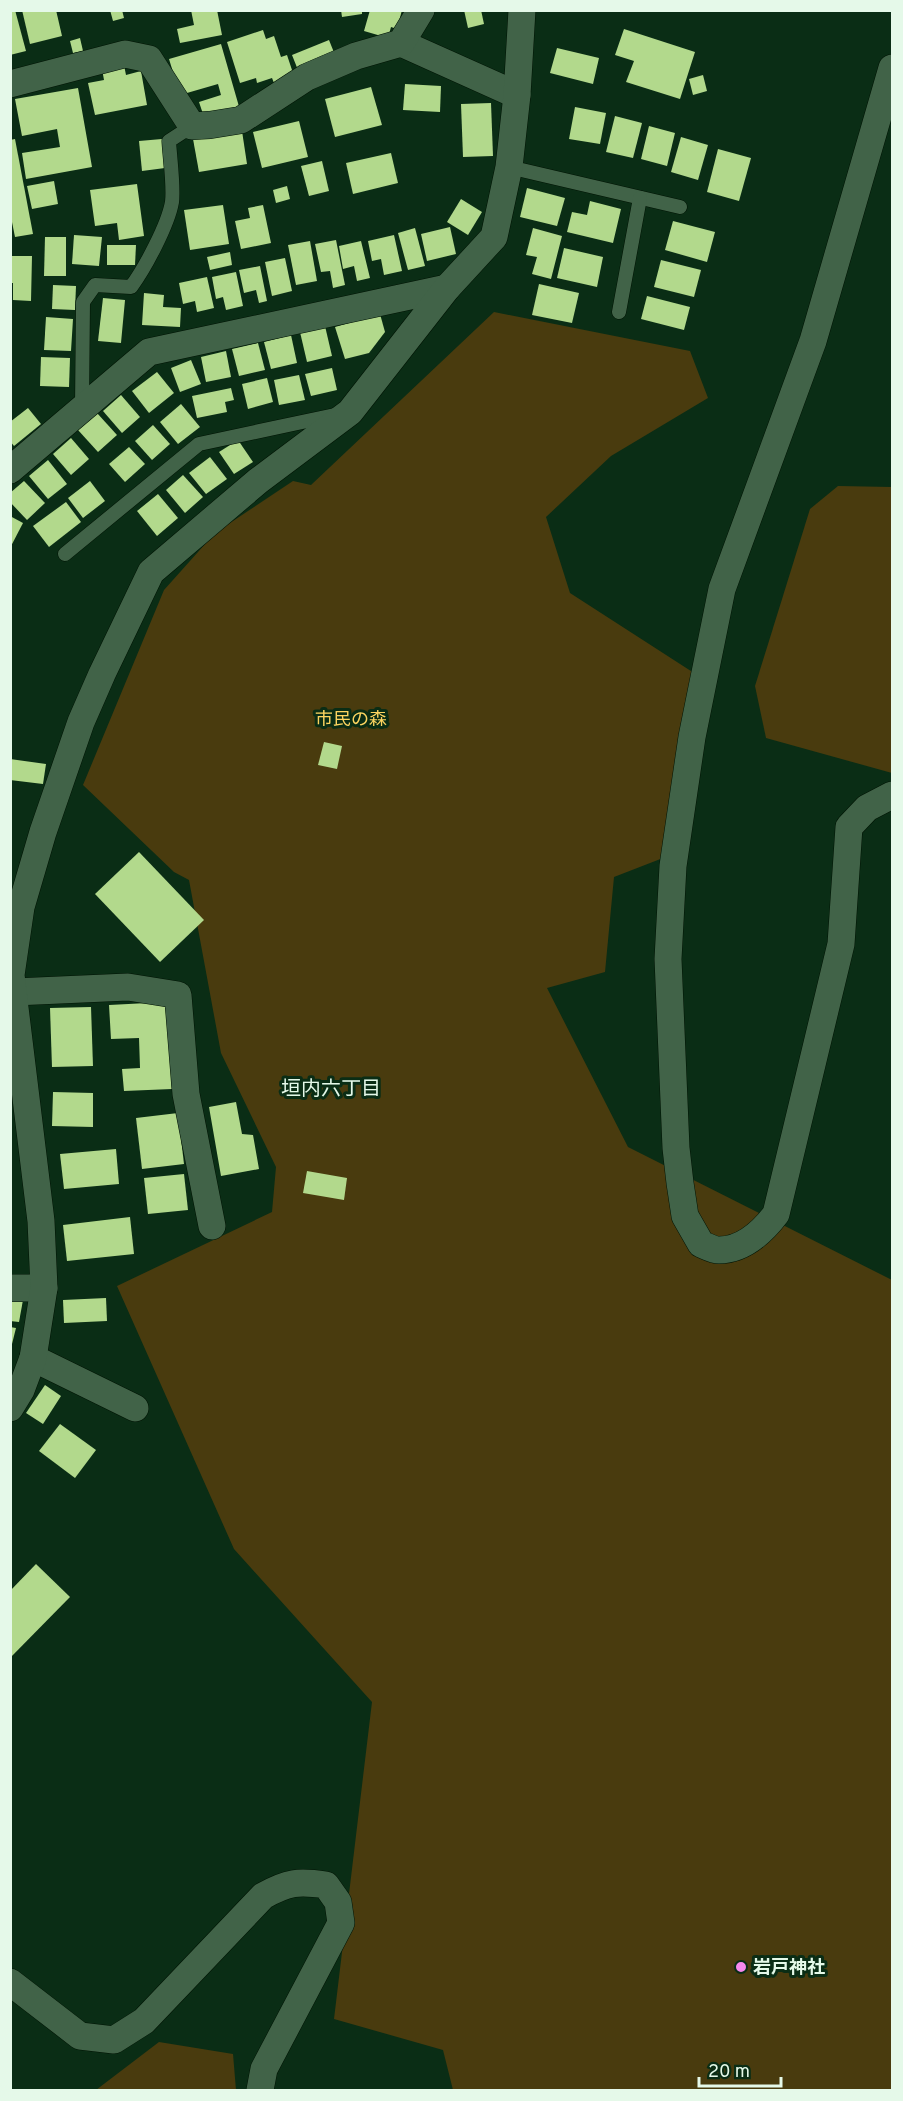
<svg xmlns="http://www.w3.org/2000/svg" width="903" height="2101" font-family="Overpass,'Noto Sans JP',sans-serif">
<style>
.green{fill:#493b0e}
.building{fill:#b2d98c}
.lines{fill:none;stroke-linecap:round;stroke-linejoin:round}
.lane-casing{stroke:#001404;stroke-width:15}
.street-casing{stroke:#001404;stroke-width:28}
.lane{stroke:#416348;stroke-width:14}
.street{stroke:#416348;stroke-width:27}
.poi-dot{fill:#f689ed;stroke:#0a2d15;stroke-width:2}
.labels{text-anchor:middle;stroke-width:6;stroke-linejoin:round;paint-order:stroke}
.park-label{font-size:18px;fill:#fcd460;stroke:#0a2d15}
.poi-label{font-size:18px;font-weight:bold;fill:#e5f9e9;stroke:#0a2d15;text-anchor:start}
.neighbourhood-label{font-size:20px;fill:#e5f9e9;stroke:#0a2d15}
</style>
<rect width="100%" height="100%" fill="#0a2d15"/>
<g class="green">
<path d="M494 312 690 351 708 398 611 456 546 517 570 593 694 673 663 858 614 877 605 972 547 988 628 1147 892 1280V2090H453L443 2050 334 2019 372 1702 234 1549 117 1286 272 1212 276 1167 221 1053 189 880 174 872 83 785 164 590 215 533 293 481 311 485Z"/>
<path d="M838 486 892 487V773L766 738 755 686 810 509Z"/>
<path d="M159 2042 233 2054 236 2090H96Z"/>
</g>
<g class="building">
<path d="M15 10 26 51 10 55V11Z"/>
<path d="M22 10H56L62 36 30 44Z"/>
<path d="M110 10H122L124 18 113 21Z"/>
<path d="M191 10H217L222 35 180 43 177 29 194 25Z"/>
<path d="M341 10H362V14L342 17Z"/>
<path d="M370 10H402L397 29 391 27 388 38 364 31Z"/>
<path d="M464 10H481L484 24 468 28Z"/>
<path d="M624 29 695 52 680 99 626 82 634 61 615 55Z"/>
<path d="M263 30 266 39 274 36 281 57 287 55 296 82 276 88 272 78 257 83 256 78 240 83 227 42Z"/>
<path d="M80 38 83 51 73 53 70 41Z"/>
<path d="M329 40 337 60 300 75 292 55Z"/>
<path d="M221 44 240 110 205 120 199 102 221 95 218 84 180 95 169 59Z"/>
<path d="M557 48 599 58 593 84 550 73Z"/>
<path d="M124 65 126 75 141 71 147 105 95 115 88 83 104 80 102 69Z"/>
<path d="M703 75 707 91 693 95 689 79Z"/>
<path d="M405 84 441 86 440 112 403 110Z"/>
<path d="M371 87 382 125 335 137 325 99Z"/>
<path d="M78 88 92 167 26 179 22 153 60 147 57 129 22 136 15 99Z"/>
<path d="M491 103 493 156 463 157 461 104Z"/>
<path d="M575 107 606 113 600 144 569 139Z"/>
<path d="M615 116 642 123 633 158 606 152Z"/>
<path d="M299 121 308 157 262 168 253 132Z"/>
<path d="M649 126 675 133 667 166 641 159Z"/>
<path d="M242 131 247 164 199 172 193 139Z"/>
<path d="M681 137 708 145 698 180 671 172Z"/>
<path d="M15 139 33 234 15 237 10 212V140Z"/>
<path d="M162 139 165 168 142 171 139 141Z"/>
<path d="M718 149 751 158 739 201 707 192Z"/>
<path d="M391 153 398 183 353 194 346 163Z"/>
<path d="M322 161 329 191 309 196 301 166Z"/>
<path d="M54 181 58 204 32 209 27 186Z"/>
<path d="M137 184 144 236 119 240 117 223 95 226 90 190Z"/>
<path d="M287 186 290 199 276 203 273 190Z"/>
<path d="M527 188 565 198 557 226 520 217Z"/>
<path d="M461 199 482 212 468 235 447 222Z"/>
<path d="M590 201 621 209 613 243 567 232 572 212 587 215Z"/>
<path d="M223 205 229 244 190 250 184 210Z"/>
<path d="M263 205 271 243 241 249 235 221 250 218 248 208Z"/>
<path d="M673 221 715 232 707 262 665 250Z"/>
<path d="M450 227 456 254 427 261 421 234Z"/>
<path d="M415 228 425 266 408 270 398 233Z"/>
<path d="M533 228 562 236 551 279 532 274 537 257 526 255Z"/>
<path d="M74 235 102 237 99 266 72 264Z"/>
<path d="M394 235 402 271 384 275 381 259 372 261 368 241Z"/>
<path d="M45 237H66V276H44Z"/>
<path d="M336 240 345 285 333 288 330 271 321 272 315 244Z"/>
<path d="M310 241 317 281 296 285 288 245Z"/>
<path d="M361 241 370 278 357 281 354 266 343 269 339 246Z"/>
<path d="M107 245H136L135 265H107Z"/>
<path d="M564 248 603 257 597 287 557 278Z"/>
<path d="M230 252 232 265 210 270 207 257Z"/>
<path d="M10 256H32L31 301 13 300V283H10Z"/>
<path d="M285 258 292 291 272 296 265 262Z"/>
<path d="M661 260 701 270 694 297 654 287Z"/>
<path d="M260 266 267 301 259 303 256 290 244 293 239 270Z"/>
<path d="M236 272 243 306 226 310 223 297 216 299 212 277Z"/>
<path d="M207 277 214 308 197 312 195 301 183 304 179 283Z"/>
<path d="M539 284 579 293 572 323 532 315Z"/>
<path d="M53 285 76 286 75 310 52 309Z"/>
<path d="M144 293 164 295 163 307 181 308 180 327 142 325Z"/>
<path d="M647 296 690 307 684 330 641 319Z"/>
<path d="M103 298 125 300 121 343 98 341Z"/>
<path d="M380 314 385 332 369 353 345 359 335 327Z"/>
<path d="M46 317 73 319 71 351 44 350Z"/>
<path d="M325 326 332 356 307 362 300 332Z"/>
<path d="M291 335 297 363 271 369 264 342Z"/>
<path d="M258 343 265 370 239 376 232 349Z"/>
<path d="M226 351 231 377 206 382 201 357Z"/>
<path d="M41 357 70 358 69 387 40 386Z"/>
<path d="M191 360 201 384 180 392 171 368Z"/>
<path d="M332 368 337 390 311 396 305 374Z"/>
<path d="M157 372 174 393 149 413 132 391Z"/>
<path d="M299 375 305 400 279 405 274 380Z"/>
<path d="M267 378 273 402 248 409 242 384Z"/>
<path d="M231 388 234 400 225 402 227 412 197 418 192 396Z"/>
<path d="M121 395 140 417 122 433 103 411Z"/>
<path d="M181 404 200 427 178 444 160 422Z"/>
<path d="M28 408 41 424 14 446 10 441V422Z"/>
<path d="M97 413 117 435 98 452 78 430Z"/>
<path d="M153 425 170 444 152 460 135 441Z"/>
<path d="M71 438 89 459 71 475 53 454Z"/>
<path d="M238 440 253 462 234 474 219 452Z"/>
<path d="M129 447 145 464 125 482 109 464Z"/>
<path d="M210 457 227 479 206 494 189 473Z"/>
<path d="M48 460 67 484 48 499 29 476Z"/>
<path d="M183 475 203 497 185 513 166 490Z"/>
<path d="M24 481 45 503 27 520 10 502V493Z"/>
<path d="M90 481 105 501 83 518 68 498Z"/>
<path d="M158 494 178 518 157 536 137 511Z"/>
<path d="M66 502 81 522 49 547 33 526Z"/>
<path d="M10 516 23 523 10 548Z"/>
<path d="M324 742 342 746 337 769 318 765Z"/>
<path d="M10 759 46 764 43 784 10 780Z"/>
<path d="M139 852 204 920 160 962 95 894Z"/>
<path d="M167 1002 172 1089 124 1091 122 1069 140 1068 139 1038 111 1039 109 1005Z"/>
<path d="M91 1007 93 1066 52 1067 50 1008Z"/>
<path d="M53 1092 93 1093V1127L52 1126Z"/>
<path d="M236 1102 242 1134 253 1135 259 1169 221 1176 209 1107Z"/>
<path d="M178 1113 184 1164 142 1169 136 1118Z"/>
<path d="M116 1149 119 1184 64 1189 60 1154Z"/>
<path d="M307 1171 347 1178 344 1200 303 1193Z"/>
<path d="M184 1174 188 1210 148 1214 144 1178Z"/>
<path d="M130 1217 134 1254 67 1261 63 1225Z"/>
<path d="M10 1298 23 1300 19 1322 10 1321Z"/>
<path d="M106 1298 107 1321 64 1323 63 1300Z"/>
<path d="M10 1327 16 1328 12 1344 10 1343Z"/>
<path d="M45 1385 61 1396 43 1424 26 1413Z"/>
<path d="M60 1424 96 1450 75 1478 39 1451Z"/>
<path d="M36 1564 70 1597 10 1658V1591Z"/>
</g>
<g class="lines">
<g class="lane-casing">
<g id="lane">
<path d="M509 167 680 207"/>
<path d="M619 312 640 198"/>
<path d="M82 407 83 302 95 285 131 287C145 268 168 225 172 202 174 187 170 158 169 141L192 126"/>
<path d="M65 554 199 444 335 415"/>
</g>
</g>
<g class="street-casing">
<g id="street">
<path d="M401 43 517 95"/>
<path d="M892 68 813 341 722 589 692 737 673 866 668 959 676 1148 680 1183 685 1216 701 1244C706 1246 713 1250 719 1250 743 1250 763 1231 776 1214L841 944 849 827 867 808 892 795"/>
<path d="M10 84 125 54 149 59 192 126 210 125 241 120 307 77 356 56 401 43 421 10"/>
<path d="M10 470 149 352 447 288"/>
<path d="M14 992 128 987 178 995 186 1094 212 1226"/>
<path d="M10 1288H44"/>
<path d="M33 1358 135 1408"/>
<path d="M10 1408 21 1390 33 1358 44 1288 41 1221 11 975 21 907 43 832 81 722 102 674 151 572 258 481 350 412 447 288 494 237 509 167 517 95 522 10"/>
<path d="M10 1982 80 2036 114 2040 144 2021 263 1896C288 1882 298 1881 326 1885L338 1902 341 1923 264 2069 260 2090"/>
</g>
</g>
<use href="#lane" class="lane"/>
<use href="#street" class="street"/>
</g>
<circle class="poi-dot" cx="741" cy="1967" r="6"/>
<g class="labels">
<g class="park-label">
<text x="351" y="725">市民の森</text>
</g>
<g class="poi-label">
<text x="753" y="1973">岩戸神社</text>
</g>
<g class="neighbourhood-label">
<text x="331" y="1095">垣内六丁目</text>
</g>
</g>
<rect width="903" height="2101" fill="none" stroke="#e5f9e9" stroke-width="24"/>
<path d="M699 2077v9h82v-9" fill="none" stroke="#e5f9e9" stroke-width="3"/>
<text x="708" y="2077" font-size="18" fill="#e5f9e9" stroke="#0a2d15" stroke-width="4.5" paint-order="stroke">20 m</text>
</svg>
